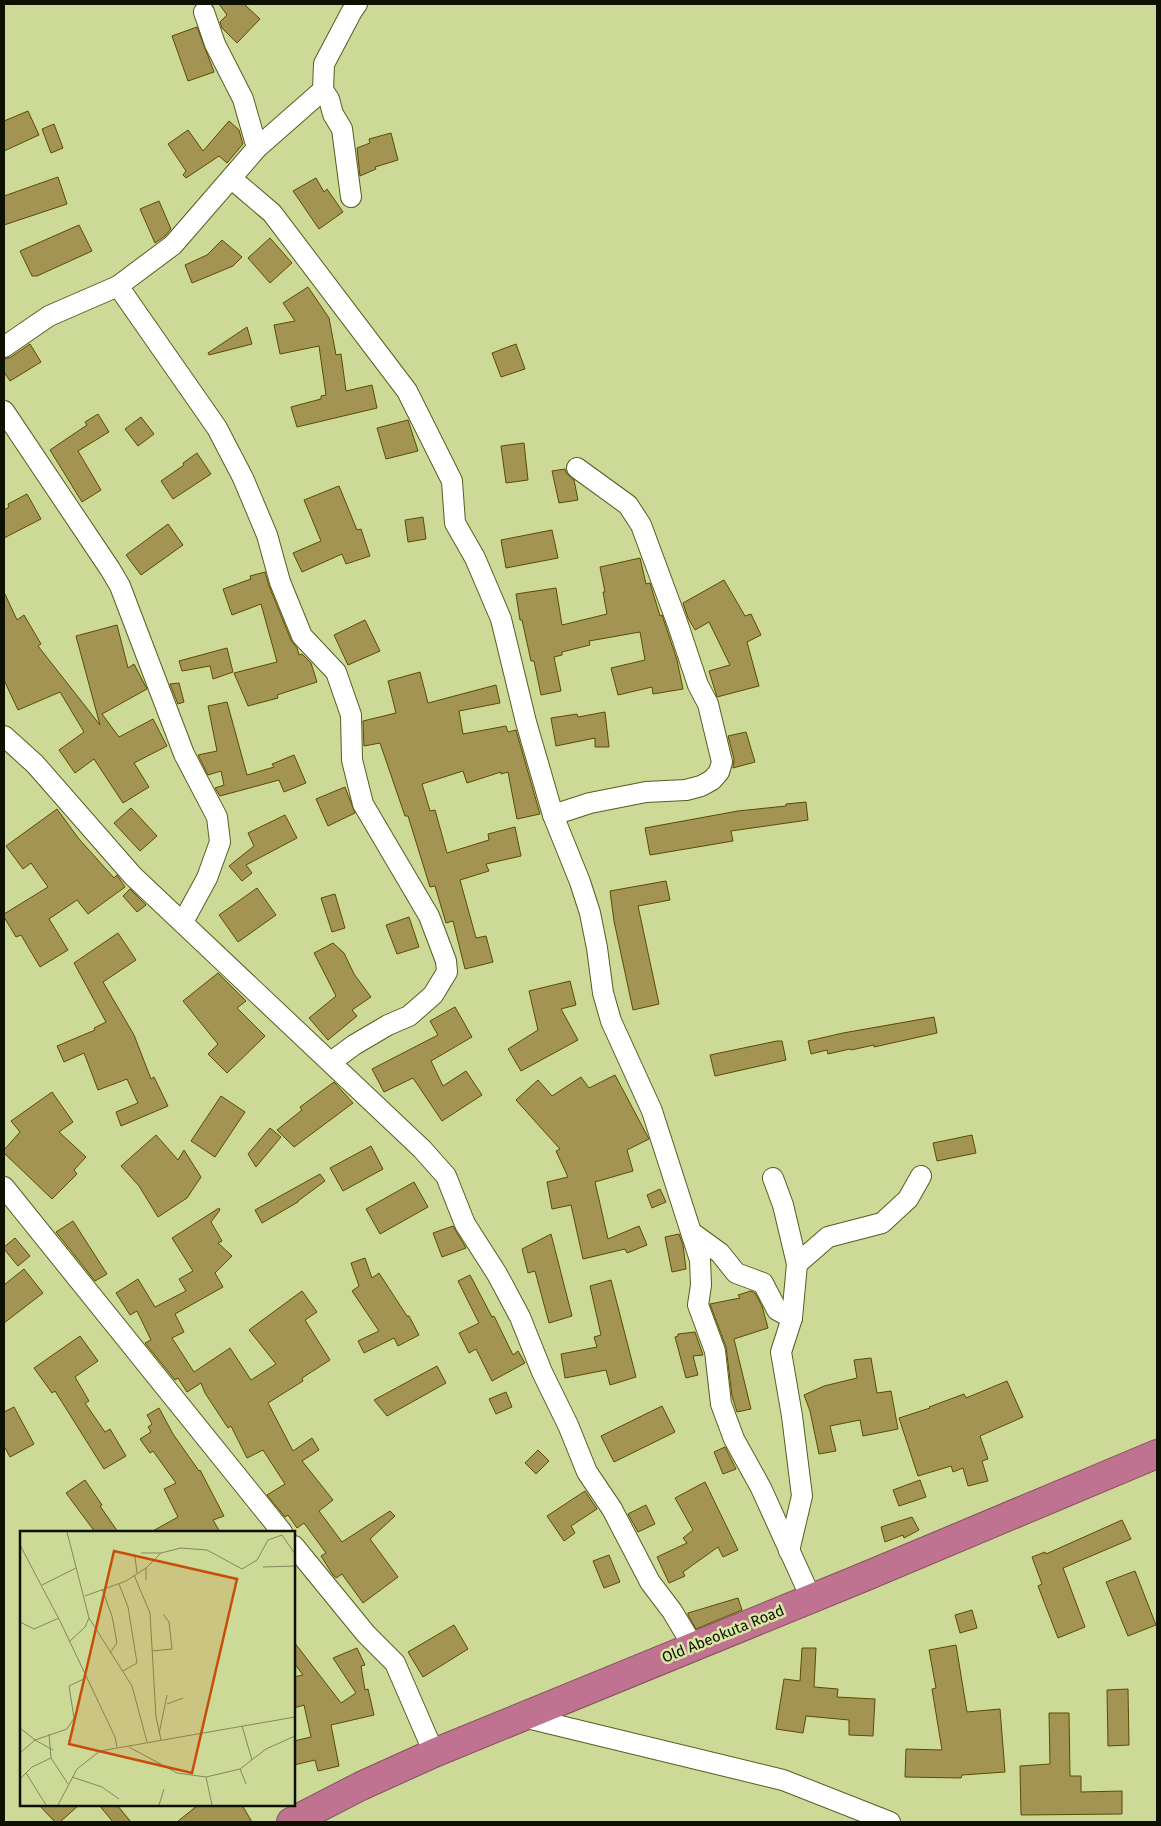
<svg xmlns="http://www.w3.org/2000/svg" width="1161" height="1826" font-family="'Fira Sans',sans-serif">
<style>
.building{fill:#a49454;stroke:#5a4c00}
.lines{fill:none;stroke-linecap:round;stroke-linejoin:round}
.street-casing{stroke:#565e1e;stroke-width:22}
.highway-casing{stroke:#82515e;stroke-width:30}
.street{stroke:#fff;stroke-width:20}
.highway{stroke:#c07390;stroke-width:28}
.labels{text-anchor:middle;stroke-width:5;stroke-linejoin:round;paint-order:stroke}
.street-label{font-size:15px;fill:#0e1100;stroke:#dae6a4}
.inset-road{fill:none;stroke:#81895b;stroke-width:1}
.view{fill:#c74e0a;fill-opacity:0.15;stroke:#c74e0a;stroke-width:2.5}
.inset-edge{fill:none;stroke:#0e1100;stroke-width:2.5}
</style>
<rect width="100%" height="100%" fill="#cdd997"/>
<g class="building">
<path d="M219 4H244L260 19 237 43 222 28 220 22 227 15Z"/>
<path d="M197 27 214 72 188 81 172 36Z"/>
<path d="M28 111 39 135 4 151V121Z"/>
<path d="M229 121 239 130 243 144 227 163 219 156 186 178 183 175 186 171 168 144 188 130 203 151Z"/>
<path d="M54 124 63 148 51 153 42 129Z"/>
<path d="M391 133 398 160 375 167 376 169 360 176 357 148 370 143 369 139Z"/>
<path d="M58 177 67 204 4 225V196Z"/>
<path d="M316 178 324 192 327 189 343 212 319 229 293 191Z"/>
<path d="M159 201 171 229 165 236 155 243 140 209Z"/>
<path d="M79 225 92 251 37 276H32L20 251Z"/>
<path d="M270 238 292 263 270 283 248 258Z"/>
<path d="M222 240 242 257 233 266 192 283 185 265 207 255Z"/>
<path d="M308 287 329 318 336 355 341 354 346 391 372 385 377 408 297 427 291 407 321 399V396L326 395 319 346 280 354 274 325 295 321 283 303Z"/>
<path d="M247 327 252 344 209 355 208 353Z"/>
<path d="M30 344 41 362 10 381 4 372V359L11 357Z"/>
<path d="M516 344 525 369 501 377 492 353Z"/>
<path d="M98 414 109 432 78 451 101 490 82 502 50 450 87 425 85 422Z"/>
<path d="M141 417 154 434 138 446 125 429Z"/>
<path d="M408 420 418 451 386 459 377 428Z"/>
<path d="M524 443 528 480 506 483 501 446Z"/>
<path d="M197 453 211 474 173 499 161 481 184 465 183 463Z"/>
<path d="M565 469 566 473 574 480 578 500 559 503 552 471Z"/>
<path d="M339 486 357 530 361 529 370 556 346 564 342 554 302 572 293 553 321 541 304 500Z"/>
<path d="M27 494 41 519 4 538V510L9 507 8 504Z"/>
<path d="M423 517 426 539 408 542 405 520Z"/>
<path d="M168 524 183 545 141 575 126 555Z"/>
<path d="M552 530 558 558 506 568 501 540Z"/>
<path d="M640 558 646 584 650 583 660 616 662 615 677 660 683 689 653 694 652 687 618 695 611 668 645 660 640 632 589 641 590 645 562 652V655L554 657 561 691 541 695 534 661H531L522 620H520L516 594 556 588 562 625 607 614 603 592H605L600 567Z"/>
<path d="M265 572 269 586 291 640 297 648 299 655 302 654 311 663 317 682 277 695 278 698 248 706 234 673 277 662 261 604 232 615 223 589 251 579 250 576Z"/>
<path d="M724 580 745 616 751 614 761 635 747 642 759 686 717 697 709 671 730 665 709 622 695 630 688 618 683 603Z"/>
<path d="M4 592 17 620 24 615 41 644 38 646 100 725 76 636 117 625 128 668 134 664 147 689 102 714 119 737 153 719 167 746 134 763 149 787 123 803 94 759 75 773 59 750 84 732 60 692 18 710 4 680Z"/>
<path d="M365 620 380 651 348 665 334 635Z"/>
<path d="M227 648 233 672 213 679 210 666 182 671 179 661Z"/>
<path d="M420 672 428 703 496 685 500 703 459 711 463 734 506 726 508 732 516 730 540 814 517 819 508 772 501 774V772L467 783 463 771 422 784 430 811 435 810 447 853 489 840 488 834 515 827 521 856 486 864 489 871 460 880 476 938 486 936 493 962 465 969 453 921 446 923 435 886 430 887 408 816H405L380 743 364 746 363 721 396 713 388 681Z"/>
<path d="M179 683 184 702 178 704 170 684Z"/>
<path d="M227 702 247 775 274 767 272 764 294 755 306 783 284 792 279 780 220 796 215 788 224 785 221 771 208 775 198 755 217 751 208 706Z"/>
<path d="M605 712 609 747H595V738L556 746 551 718 577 714 578 717Z"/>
<path d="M746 732 755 762 733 768 734 759 728 736Z"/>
<path d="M345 787 355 813 328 826 316 799Z"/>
<path d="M806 802 808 820 731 831 733 841 650 855 645 828 738 811 786 806V804Z"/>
<path d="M131 808 157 836 140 851 114 823Z"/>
<path d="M57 809 79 839 114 878 117 875 125 887 88 914 77 900 49 919 68 950 40 967 21 935 16 937 4 917V914L48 887 31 863 23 869 6 846Z"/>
<path d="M285 815 297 838 246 865 252 873 242 881 229 866 254 846 248 833Z"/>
<path d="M666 881 670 900 638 906 659 1004 633 1010 614 921 610 891Z"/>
<path d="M257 888 276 915 238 942 219 915Z"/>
<path d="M130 889 146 905 137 912 123 896Z"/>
<path d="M335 894 345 928 332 932 321 898Z"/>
<path d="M409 917 419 947 397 954 386 925Z"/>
<path d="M118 933 136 960 103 982 134 1035 151 1079 154 1077 168 1106 121 1126 116 1112 138 1103 127 1079 98 1090 84 1053 64 1062 57 1046 95 1030 94 1028 106 1022 74 963Z"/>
<path d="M333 943 344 953 354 974 371 997 352 1010 357 1016 328 1040 309 1018 336 996 314 953Z"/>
<path d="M218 973 246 1001 237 1008 265 1036 227 1073 208 1054 218 1044 183 1001Z"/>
<path d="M570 981 576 1005 561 1009 578 1040 521 1071 508 1049 538 1030 529 991Z"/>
<path d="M455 1007 472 1037 431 1061 443 1086 466 1071 482 1095 442 1121 413 1078 384 1092 372 1069 438 1035 430 1021Z"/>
<path d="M934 1017 937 1033 874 1047V1045L851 1050 850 1049 828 1054 827 1050 811 1054 808 1041 843 1033Z"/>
<path d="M777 1041H782L786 1060 715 1076 710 1055Z"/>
<path d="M615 1075 649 1139 627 1150 633 1171 595 1182 608 1239 639 1226 647 1245 627 1253 625 1249 583 1259 571 1205 552 1209 547 1182 568 1177 556 1151 560 1149 516 1100 538 1080 552 1096 581 1077 589 1088Z"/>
<path d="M334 1082 353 1103 294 1147 277 1130 302 1110 300 1107Z"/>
<path d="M52 1092 73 1122 59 1132 86 1157 74 1170 77 1174 52 1199 4 1153V1150L20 1132 11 1121Z"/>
<path d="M221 1096 245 1112 215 1157 191 1141Z"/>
<path d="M270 1128 281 1137 256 1167 248 1154Z"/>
<path d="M156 1135 178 1160 184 1150 201 1177 187 1198 158 1217 139 1186 121 1166Z"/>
<path d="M972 1135 976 1153 937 1161 933 1143Z"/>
<path d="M371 1146 383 1169 343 1191 330 1168Z"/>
<path d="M320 1174 325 1181 298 1201V1202L262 1223 255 1210Z"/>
<path d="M414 1182 428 1207 380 1234 366 1209Z"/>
<path d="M660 1189 666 1202 652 1208 647 1195Z"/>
<path d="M219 1208 220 1210 211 1222 222 1241 218 1243 232 1256 215 1273 223 1287 175 1314 184 1332 172 1338 194 1372 230 1348 251 1380 276 1364 249 1330 302 1291 317 1312 305 1320 330 1360 302 1378 303 1381 268 1403 293 1451 312 1438 319 1450 302 1461 333 1500 319 1511 342 1542 390 1511 395 1516 370 1539 398 1577 363 1603 342 1574 336 1578 333 1575 321 1556 326 1553 304 1523 297 1528 288 1515 285 1517 267 1495 285 1484 263 1450 247 1458 231 1426 228 1428 205 1393 201 1383 187 1392 178 1378 175 1380 145 1343 151 1340 137 1311 130 1315 116 1293 138 1279 155 1307 186 1291 179 1279 193 1271 172 1238Z"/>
<path d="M73 1221 107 1274 95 1281 56 1232Z"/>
<path d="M453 1226 466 1248 442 1257 433 1233Z"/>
<path d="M551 1234 572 1316 549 1323 535 1271 528 1273 522 1249Z"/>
<path d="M679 1234 683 1245 686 1269 672 1272 665 1237Z"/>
<path d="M15 1238 30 1256 18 1266 4 1249V1247Z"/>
<path d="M365 1258 372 1278 379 1273 407 1316H409L419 1335 398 1346 394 1338 364 1353 358 1341 379 1331 352 1291 359 1286 351 1263Z"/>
<path d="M24 1269 43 1293 4 1323V1285Z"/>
<path d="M470 1275 492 1317 494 1316 513 1355 518 1351 525 1363 492 1381 476 1349 469 1353 459 1333 479 1323 458 1281Z"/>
<path d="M611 1280 636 1377 610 1385 606 1370 565 1378 561 1354 597 1347 594 1337 601 1335 590 1286Z"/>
<path d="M751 1291 755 1293 762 1306 768 1328 734 1339 751 1409 737 1412 732 1396 726 1347 710 1304 740 1298 738 1295Z"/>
<path d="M695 1332 703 1355 693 1356 698 1375 686 1378 675 1337 678 1336V1334Z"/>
<path d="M80 1336 98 1361 75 1377 89 1401 85 1403 105 1432 110 1429 126 1456 104 1469 55 1391 52 1393 34 1368Z"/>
<path d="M871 1358 877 1393 891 1391 898 1429 863 1436 860 1420 830 1426 836 1451 819 1454 810 1411 804 1395 824 1386 857 1378 854 1360Z"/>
<path d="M437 1366 446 1383 387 1416 374 1400Z"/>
<path d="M1007 1381 1023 1417 980 1436 988 1459 982 1461 988 1481 968 1486 963 1468 953 1472 951 1466 918 1476 899 1418 930 1408 929 1407 964 1394 966 1398Z"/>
<path d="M506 1392 512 1407 496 1414 489 1399Z"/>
<path d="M662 1406 675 1432 614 1462 601 1436Z"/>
<path d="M14 1407 34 1444 10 1457 4 1446V1412Z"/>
<path d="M159 1408 173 1434 199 1471 200 1470 224 1516 213 1520 220 1532H151L178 1517 164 1489 176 1483 153 1451 150 1453 140 1439 151 1432 148 1427 152 1424 147 1415Z"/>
<path d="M725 1447 736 1469 723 1474 714 1452Z"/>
<path d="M538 1450 549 1461 536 1474 525 1463Z"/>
<path d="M85 1480 102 1505 100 1506 118 1532H95L66 1493Z"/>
<path d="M920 1480 926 1497 899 1506 893 1490Z"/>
<path d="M705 1482 738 1550 723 1557 718 1547 683 1572 685 1576 669 1583 657 1557 687 1543 683 1538 693 1530 675 1498Z"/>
<path d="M585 1491 597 1509 571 1526 575 1533 564 1541 547 1516Z"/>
<path d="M646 1505 655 1524 638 1532 628 1514Z"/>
<path d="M912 1517 919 1530 904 1538 903 1535 885 1542 881 1527Z"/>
<path d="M1122 1520 1131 1539 1063 1568 1085 1627 1058 1638 1038 1586 1042 1584 1032 1557 1045 1552 1046 1554Z"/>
<path d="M609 1555 620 1582 604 1588 593 1561Z"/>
<path d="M1135 1571 1156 1625 1128 1636 1106 1582Z"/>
<path d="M738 1598 742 1610 696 1629 688 1615V1613Z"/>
<path d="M972 1610 977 1628 960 1633 955 1615Z"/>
<path d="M454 1625 468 1649 423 1677 408 1652Z"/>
<path d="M294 1642 341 1703 356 1693 333 1658 357 1648 365 1665 361 1666 365 1690 368 1689 374 1715 331 1725 339 1766 318 1771 315 1760 294 1765V1741L311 1737 304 1705 294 1708V1677L303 1675 294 1663Z"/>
<path d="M956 1645 967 1712 1000 1709 1005 1772 962 1775 961 1778 905 1777 906 1749 942 1750 932 1689 936 1688 929 1650Z"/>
<path d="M802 1648H816L814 1687 838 1689 837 1697 875 1699 873 1736 849 1735V1720L806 1716 803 1733 776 1729 784 1679 800 1681Z"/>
<path d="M1128 1689 1129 1745 1108 1746 1107 1690Z"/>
<path d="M1049 1713H1069L1070 1776H1081V1792L1122 1791V1814L1021 1815 1020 1766 1050 1764Z"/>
<path d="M39 1805H79L60 1822H55Z"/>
<path d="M99 1805H117L131 1822H113Z"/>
<path d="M198 1805H242L252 1822H177Z"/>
</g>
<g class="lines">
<g class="street-casing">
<g id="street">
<path d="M204 12 215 44 243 99 257 148"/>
<path d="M323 90 324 64 352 11 357 4"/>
<path d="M232 179 272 213 407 391 452 481 455 523 475 558 501 619 526 722 553 815 580 882 590 913 597 948 603 993 611 1021 652 1111 700 1260 701 1285 698 1305 715 1351 721 1404 734 1439 761 1488 811 1598"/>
<path d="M118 286 217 428 243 478 267 535 280 582 302 636 336 672 351 715 352 760 363 804 429 916 446 961 447 972 433 995 409 1016 388 1025 354 1045 331 1062"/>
<path d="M4 347 49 316 118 286 173 245 257 148 323 90 329 99 333 114 342 129 351 197"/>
<path d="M4 411 110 569 120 586 184 754 217 817 220 842 207 878 183 922"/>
<path d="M4 736 35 764 133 876 422 1149 446 1176 465 1224 497 1274 520 1317 542 1372 568 1425 587 1472 612 1509 650 1582 672 1611 693 1646"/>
<path d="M553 815 590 803 646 792 686 790 701 786 712 780 719 772 722 762 708 704 698 685 678 625 641 525 628 505 577 468"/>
<path d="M773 1178 783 1205 797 1264 792 1318 781 1352 792 1416 802 1496 789 1551"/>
<path d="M4 1187 282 1532"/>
<path d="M691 1232 720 1253 736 1273 763 1283 777 1310 792 1318"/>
<path d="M797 1264 828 1237 882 1223 908 1199 921 1176"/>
<path d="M294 1546 366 1634 395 1663 434 1753"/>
<path d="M523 1717 783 1780 890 1822"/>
</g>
</g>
<g class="highway-casing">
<path id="highway" d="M291 1822 361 1786 434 1753 864 1577 1157 1454"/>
</g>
<use href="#street" class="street"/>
<use href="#highway" class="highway"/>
</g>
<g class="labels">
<g class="street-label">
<text transform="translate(723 1634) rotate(-22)" y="5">Old Abeokuta Road</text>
</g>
</g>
<g transform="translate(20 1531)">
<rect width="275" height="275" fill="#cdd997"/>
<path class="inset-road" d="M47 1 69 87 65 96 49 111M0 14 40 90 95 206 97 216M121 22H141M115 26 117 42M243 36 275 35M126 37 141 22 161 17 187 19 222 38 237 29 248 9 262 4 275 23M114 44 130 82 136 186 141 209M99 53 108 76 117 132 103 140M22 54 56 37M82 58 92 85 97 112 90 122M65 65 106 50 126 37V49M69 87 112 155 127 211M0 91 14 98 39 87M132 120 152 118 149 91 143 83M147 173 163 167M222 195 232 229M0 197 15 209 47 198 54 187 49 155 66 147M29 203 31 227M139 203 147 164M109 216 157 242 186 246 220 238 246 218 275 205M0 222 15 209 33 219M220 238 226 253M6 242 26 274M52 246 82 256 99 268M186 246 192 274M0 248 12 236 31 227 48 253M38 274 57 238 80 220 275 186M139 274 144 258"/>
<path class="view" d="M94 20 217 48 172 242 49 213Z"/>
<rect width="275" height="275" class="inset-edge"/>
</g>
<rect width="1161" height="1826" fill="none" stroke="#0e1100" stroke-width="10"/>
</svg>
